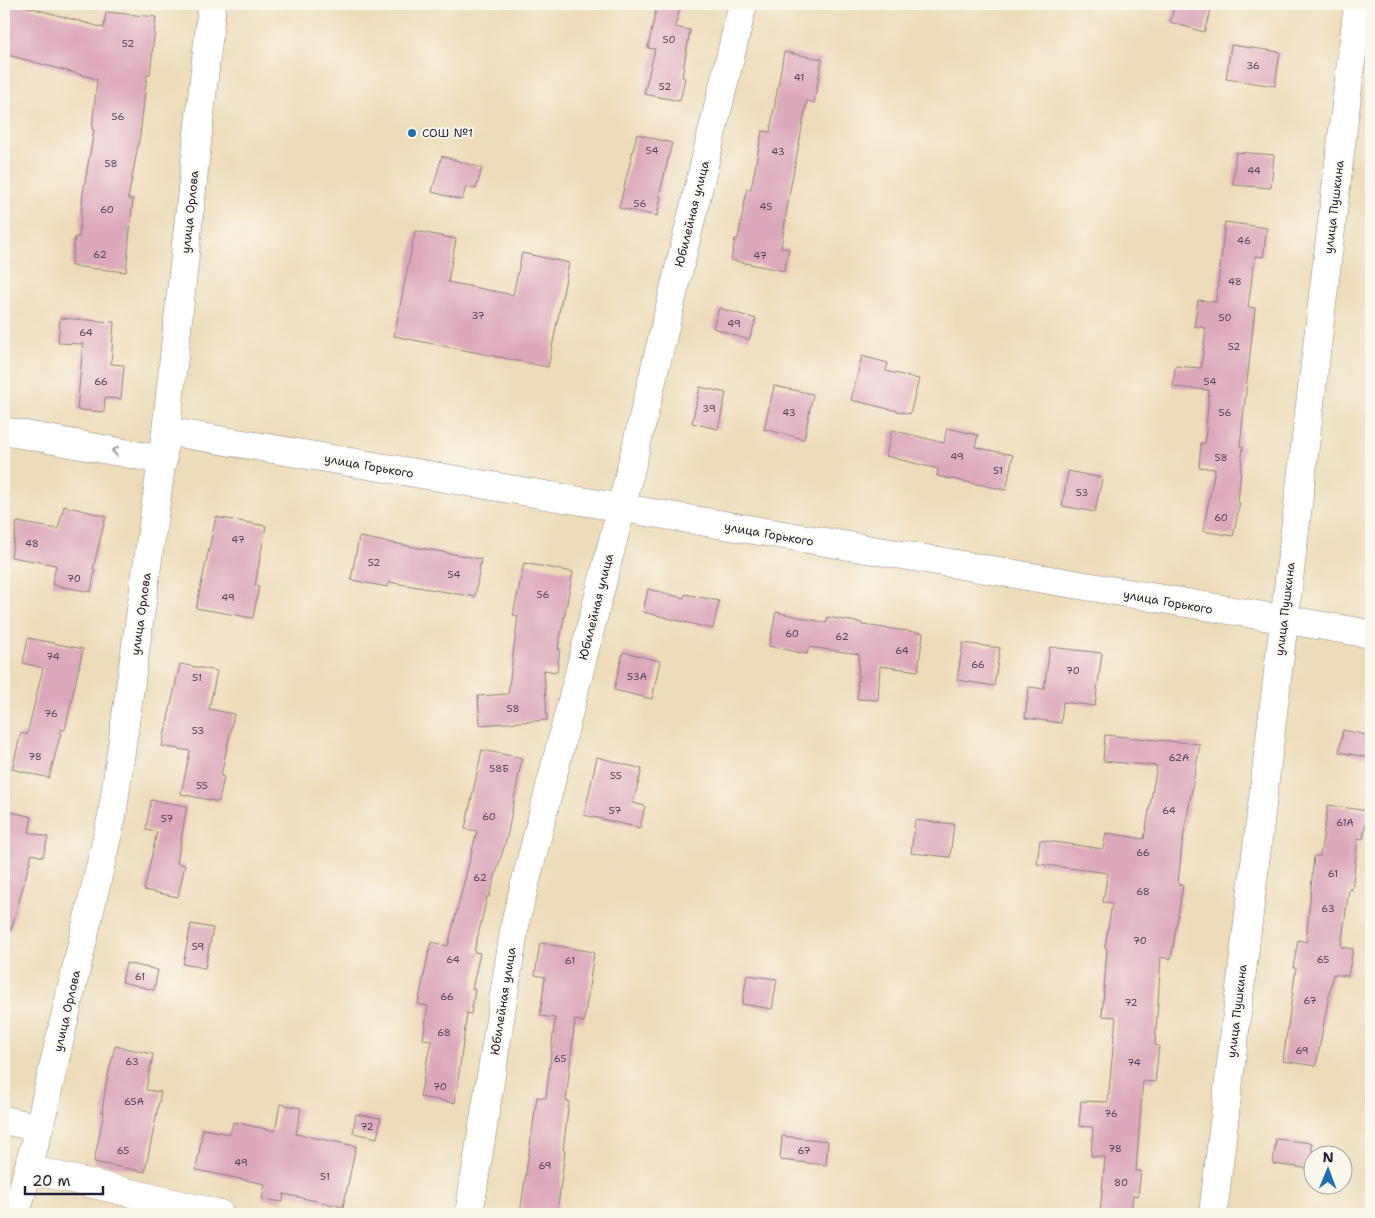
<svg xmlns="http://www.w3.org/2000/svg" width="1375" height="1218" font-family="'Shantell Sans',sans-serif">
<style>
.building{fill:#dda8bc}
.lines{fill:none;stroke-linecap:round;stroke-linejoin:round}
.minor-casing{stroke:#887f7a;stroke-width:29}
.minor{stroke:#fff;stroke-width:28}
.oneway{stroke:#9c9ca7}
.poi-dot{fill:#1f6fb2;stroke:#fbf7ec;stroke-width:2}
.labels{text-anchor:middle;stroke-width:4;stroke-linejoin:round;paint-order:stroke}
.number-label{font-size:10px;fill:#51445b}
.poi-label{font-size:12px;fill:#22223b;stroke:#fbf7ec;text-anchor:start}
.street-label{font-size:12px;fill:#22223b;stroke:#fbf7ec}
</style>
<rect width="100%" height="100%" fill="#fbf7ec"/>
<filter id="ink" filterUnits="userSpaceOnUse"><feTurbulence type="fractalNoise" baseFrequency=".02" numOctaves="2"/><feDisplacementMap in="SourceGraphic" scale="10" xChannelSelector="R" yChannelSelector="G"/><feConvolveMatrix kernelMatrix="1 2 1 2 8 2 1 2 1" color-interpolation-filters="sRGB"/></filter>
<filter id="wash" filterUnits="userSpaceOnUse"><feTurbulence type="fractalNoise" baseFrequency=".0096" numOctaves="4" result="noise"/><feDisplacementMap in="SourceGraphic" scale="20" xChannelSelector="R" yChannelSelector="G"/><feGaussianBlur stdDeviation="1.12" result="paint"/><feColorMatrix in="noise" values="0 0 0 0 0 0 0 0 0 0 0 0 0 0 0 0 0 1.4 0 .05"/><feComposite in="paint" operator="in"/></filter>
<g filter="url(#wash)">
<rect width="100%" height="100%" fill="#eddcb9"/>
<g id="blocks">
<g class="building">
<path d="M4 4H17L104 28 106 12 156 17 150 75H147L140 135 128 199H133L126 272 71 266 75 237H79L83 193 94 130 92 129 97 79 4 54Z"/>
<path d="M657 4H681L675 27 690 30 682 77 685 78 680 101 644 94 655 49 648 48Z"/>
<path d="M1175 4H1213L1204 32 1170 22Z"/>
<path d="M1231 45 1280 52 1275 86 1226 79Z"/>
<path d="M784 52 822 59 814 103 807 101 789 196 781 248 789 249 784 271 731 260 735 239H738L747 188 751 189 762 131 770 132Z"/>
<path d="M637 134 672 143 659 196 661 197 657 216 619 208Z"/>
<path d="M1236 152 1274 155 1271 188 1233 185Z"/>
<path d="M442 156 482 168 476 189 466 187 462 200 432 192Z"/>
<path d="M1225 222 1267 228 1263 257 1255 256 1248 307 1255 308 1240 446H1243L1238 502 1240 503 1233 536 1203 531 1215 469 1199 467 1201 443H1205L1209 390 1173 387 1175 366 1201 368 1206 328 1194 326 1198 300 1216 302Z"/>
<path d="M415 231 456 239 448 282 513 295 522 253 569 263 548 367 394 336Z"/>
<path d="M719 308 756 319 749 340 713 328Z"/>
<path d="M60 318 114 322 111 364 124 365 121 399 105 398 104 412 77 410 83 344 58 343Z"/>
<path d="M862 356 888 363 886 371 919 379 910 414 851 400Z"/>
<path d="M774 386 813 394 804 439 764 429Z"/>
<path d="M700 387 726 393 718 429 692 423Z"/>
<path d="M947 428 978 435 975 447 1013 455 1006 490 937 476 938 469 886 456 892 430 944 443Z"/>
<path d="M1068 471 1102 478 1095 512 1062 506Z"/>
<path d="M64 506 106 516 93 569 95 570 91 592 52 585 56 565 11 557 17 522 58 529Z"/>
<path d="M216 517 266 526 255 585 259 586 253 618 196 608Z"/>
<path d="M359 537 481 559 475 597 389 582 388 587 351 580Z"/>
<path d="M524 563 573 572 558 649H560L557 672 544 670 547 720 480 725 478 696 508 694 518 616 513 615Z"/>
<path d="M648 589 684 598 685 594 719 601 713 629 643 612Z"/>
<path d="M776 612 827 623V617L862 623V625L923 633 918 671 880 666 878 700 857 699 859 654 809 647 807 654 769 646Z"/>
<path d="M28 638 83 649 65 730 62 729 49 778 12 769 21 733 27 735 43 668 23 663Z"/>
<path d="M963 643 1000 648 994 686 957 680Z"/>
<path d="M1050 647 1102 653 1095 706 1063 702 1061 723 1025 718 1029 687 1044 689Z"/>
<path d="M623 652 660 661 652 699 614 690Z"/>
<path d="M180 664 217 671 209 709 234 714 221 776 224 777 219 802 181 794 190 751 162 746Z"/>
<path d="M1343 730 1371 736V758L1339 752Z"/>
<path d="M1105 735 1200 744 1182 845 1178 884 1183 885 1171 959 1161 957 1155 1045 1159 1046 1155 1082 1143 1081 1136 1171H1141L1138 1196 1133 1195 1131 1214H1100L1105 1157 1091 1156 1093 1127 1079 1126 1081 1101 1108 1102 1116 1017 1102 1016 1107 949 1105 948 1112 903 1103 902 1108 873 1037 864 1040 840 1103 849 1106 833 1144 839 1157 766 1103 761Z"/>
<path d="M482 750 522 758 507 837 489 897H487L474 952 480 953 472 989H475L471 1014 467 1013 455 1103 420 1097 431 1040 423 1039 428 1006 418 1004 431 942 448 946 477 831 465 829Z"/>
<path d="M597 757 642 769 633 803 645 806 640 828 584 815Z"/>
<path d="M151 800 187 806 177 863 185 865 178 897 144 890 157 832 146 830Z"/>
<path d="M1328 805 1368 811 1363 839 1358 838 1352 890 1349 889 1341 947 1353 949 1348 976 1333 974 1316 1066 1283 1061 1296 968H1293L1298 940 1306 942 1314 856H1320Z"/>
<path d="M4 810 32 817 29 832 48 837 43 857 32 854 11 930 4 929Z"/>
<path d="M915 820 954 824 950 857 911 853Z"/>
<path d="M191 924 213 928 205 968 183 964Z"/>
<path d="M540 943 594 952 584 1022 575 1020 566 1101H569L563 1150 565 1151 557 1214H520L537 1097 546 1098 555 1018 540 1016 545 977 535 975Z"/>
<path d="M126 963 158 970 154 990 122 982Z"/>
<path d="M747 975 777 979 772 1009 742 1004Z"/>
<path d="M115 1046 153 1054 146 1090 161 1092 145 1172 94 1162 104 1112H102L106 1084Z"/>
<path d="M280 1104 301 1108 296 1134 356 1146 343 1207 284 1194 283 1202 262 1199 265 1184 196 1170 203 1129 230 1134 233 1122 275 1131Z"/>
<path d="M356 1114 381 1118 377 1138 353 1133Z"/>
<path d="M782 1136 828 1141 826 1165 780 1160Z"/>
<path d="M1276 1139 1312 1143V1169L1273 1164Z"/>
</g>
</g>
</g>
<g filter="url(#ink)">
<use href="#blocks" fill-opacity="0" stroke="#887f7a" stroke-width="1"/>
<g class="lines">
<g class="minor-casing">
<g id="minor">
<path d="M4 431 163 460"/>
<path d="M166 431 1371 634"/>
<path d="M4 1120 39 1128"/>
<path d="M29 1169 220 1214"/>
<path d="M16 1214 39 1128 112 816 166 431 212 4"/>
<path d="M469 1214 516 919 621 509 743 4"/>
<path d="M1213 1214 1358 4"/>
</g>
</g>
<use href="#minor" class="minor"/>
</g>
<defs><path id="oneway-chevron" d="M-2-3.5L2.5 0L-2 3.5" fill="none" stroke-width="1.6" stroke-linecap="round" stroke-linejoin="round" transform="scale(1.25)"/></defs>
<use class="oneway" href="#oneway-chevron" transform="translate(115 451) rotate(-170)"/>
</g>
<circle class="poi-dot" cx="412" cy="133" r="5"/>
<g class="labels">
<g class="number-label">
<text x="669" y="43">50</text>
<text x="128" y="47">52</text>
<text x="1253" y="69">36</text>
<text x="799" y="81">41</text>
<text x="665" y="90">52</text>
<text x="118" y="120">56</text>
<text x="652" y="154">54</text>
<text x="778" y="155">43</text>
<text x="111" y="167">58</text>
<text x="1254" y="174">44</text>
<text x="640" y="207">56</text>
<text x="766" y="210">45</text>
<text x="107" y="213">60</text>
<text x="1244" y="244">46</text>
<text x="100" y="258">62</text>
<text x="760" y="259">47</text>
<text x="1235" y="285">48</text>
<text x="478" y="319">37</text>
<text x="1225" y="321">50</text>
<text x="734" y="327">49</text>
<text x="86" y="336">64</text>
<text x="1234" y="350">52</text>
<text x="101" y="385">66</text>
<text x="1210" y="385">54</text>
<text x="709" y="412">39</text>
<text x="789" y="416">43</text>
<text x="1225" y="416">56</text>
<text x="957" y="460">49</text>
<text x="1221" y="461">58</text>
<text x="998" y="474">51</text>
<text x="1082" y="496">53</text>
<text x="1221" y="521">60</text>
<text x="238" y="543">47</text>
<text x="32" y="547">48</text>
<text x="374" y="566">52</text>
<text x="454" y="578">54</text>
<text x="74" y="582">70</text>
<text x="543" y="598">56</text>
<text x="228" y="601">49</text>
<text x="792" y="637">60</text>
<text x="842" y="640">62</text>
<text x="902" y="654">64</text>
<text x="53" y="660">74</text>
<text x="978" y="668">66</text>
<text x="1073" y="674">70</text>
<text x="637" y="680">53А</text>
<text x="197" y="681">51</text>
<text x="513" y="712">58</text>
<text x="51" y="717">76</text>
<text x="198" y="734">53</text>
<text x="35" y="760">78</text>
<text x="1179" y="761">62А</text>
<text x="499" y="772">58Б</text>
<text x="616" y="779">55</text>
<text x="202" y="789">55</text>
<text x="615" y="814">57</text>
<text x="1169" y="814">64</text>
<text x="489" y="820">60</text>
<text x="167" y="822">57</text>
<text x="1345" y="826">61А</text>
<text x="1143" y="856">66</text>
<text x="1333" y="877">61</text>
<text x="480" y="881">62</text>
<text x="1143" y="895">68</text>
<text x="1328" y="912">63</text>
<text x="1140" y="944">70</text>
<text x="198" y="950">59</text>
<text x="453" y="963">64</text>
<text x="1323" y="963">65</text>
<text x="570" y="964">61</text>
<text x="140" y="980">61</text>
<text x="447" y="1000">66</text>
<text x="1310" y="1004">67</text>
<text x="1131" y="1006">72</text>
<text x="444" y="1036">68</text>
<text x="1302" y="1054">69</text>
<text x="560" y="1062">65</text>
<text x="132" y="1065">63</text>
<text x="1134" y="1066">74</text>
<text x="440" y="1090">70</text>
<text x="134" y="1105">65А</text>
<text x="1111" y="1117">76</text>
<text x="367" y="1130">72</text>
<text x="1115" y="1152">78</text>
<text x="123" y="1154">65</text>
<text x="804" y="1154">67</text>
<text x="241" y="1166">49</text>
<text x="545" y="1169">69</text>
<text x="325" y="1180">51</text>
<text x="1121" y="1186">80</text>
</g>
<g class="poi-label">
<text x="422" y="137">СОШ №1</text>
</g>
<g class="street-label">
<text transform="translate(1334 207) rotate(-83)" y="4">улица Пушкина</text>
<text transform="translate(190 212) rotate(-84)" y="4">улица Орлова</text>
<text transform="translate(692 214) rotate(-76)" y="4">Юбилейная улица</text>
<text transform="translate(369 466) rotate(10)" y="4">улица Горького</text>
<text transform="translate(769 534) rotate(10)" y="4">улица Горького</text>
<text transform="translate(1168 602) rotate(10)" y="4">улица Горького</text>
<text transform="translate(596 607) rotate(-76)" y="4">Юбилейная улица</text>
<text transform="translate(1285 609) rotate(-83)" y="4">улица Пушкина</text>
<text transform="translate(141 614) rotate(-82)" y="4">улица Орлова</text>
<text transform="translate(503 1001) rotate(-81)" y="4">Юбилейная улица</text>
<text transform="translate(67 1011) rotate(-77)" y="4">улица Орлова</text>
<text transform="translate(1237 1011) rotate(-83)" y="4">улица Пушкина</text>
</g>
</g>
<rect width="1375" height="1218" fill="none" stroke="#fbf7ec" stroke-width="20"/>
<g transform="translate(1328 1170) rotate(1)"><circle r="24" fill="#fbf7ec" stroke="#a4a2a5"/>
<path d="M0-4L9 19L0 12L-9 19Z" fill="#1f6fb2"/>
<text y="-8" font-size="14" font-weight="bold" text-anchor="middle" fill="#22223b">N</text>
</g>
<path d="M25 1186v8h78v-8" fill="none" stroke="#22223b" stroke-width="2.5"/>
<text x="32" y="1186" font-size="15" fill="#22223b" stroke="#fbf7ec" stroke-width="4" paint-order="stroke">20 m</text>
</svg>
